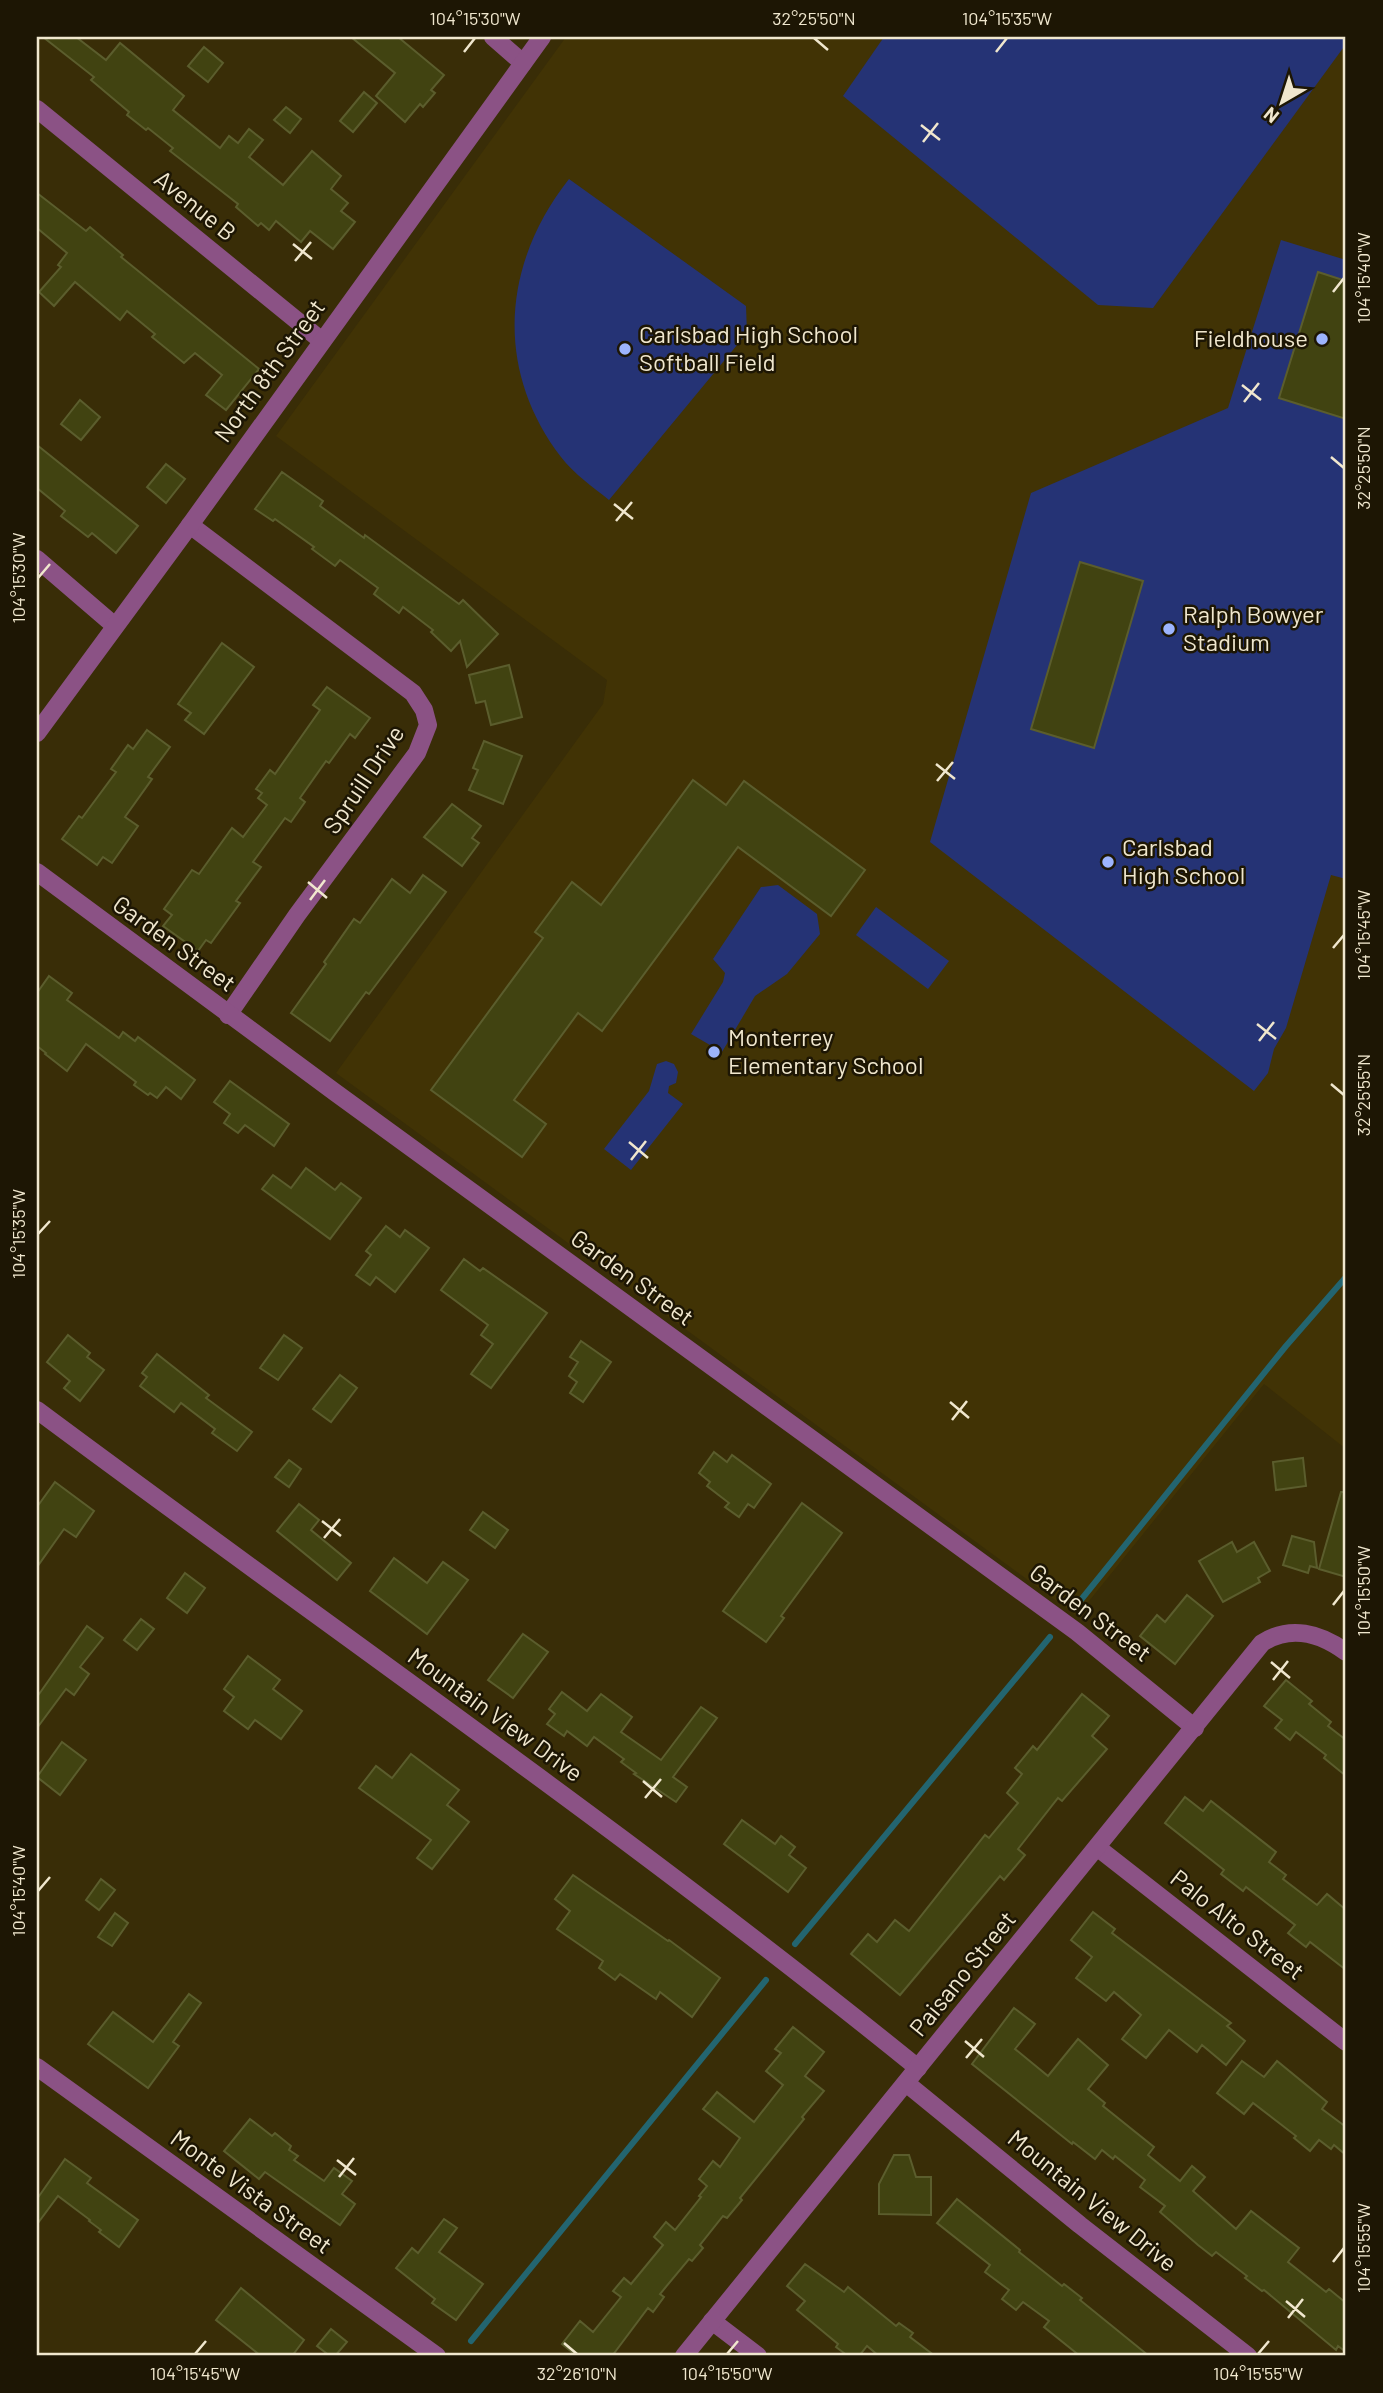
<svg xmlns="http://www.w3.org/2000/svg" width="1383" height="2393" font-family="Barlow,sans-serif">
<style>
.built{fill:#413305}
.green{fill:#253375}
.lines{fill:none;stroke-linecap:round;stroke-linejoin:round}
.stream{stroke:#236570;stroke-width:6}
.building{fill:#414311;stroke:#5b5d2d;stroke-width:2}
.minor{stroke:#8b5285;stroke-width:18}
.ticks{fill:none;stroke:#f0e7ce;stroke-width:2.5}
.poi-dot{fill:#9db4fd;stroke:#1d1604;stroke-width:2.5}
.labels{text-anchor:middle;stroke-width:5;stroke-linejoin:round;paint-order:stroke}
.street-label{font-size:24px;fill:#f0e7ce;stroke:#1d1604}
.poi-label{font-size:24px;fill:#f0e7ce;stroke:#1d1604;text-anchor:start}
.neatline{fill:none;stroke:#f0e7ce;stroke-width:2.5}
.ticks-label{font-size:18px;text-anchor:middle;fill:#f0e7ce}
</style>
<rect width="100%" height="100%" fill="#392d07"/>
<path class="built" d="M566 37H1346V1449L1264 1384 1077 1616 336 1073 603 704 607 680 276 436Z"/>
<g class="green">
<path d="M884 37H1346V44L1153 308 1098 305 843 96Z"/>
<path d="M569 179 746 306 747 333 609 500C593 487 574 474 561 457 494 369 502 264 569 179Z"/>
<path d="M1281 240 1346 260V879L1331 875 1286 1028 1274 1049 1268 1073 1254 1091 930 842 1031 493 1228 408Z"/>
<path d="M778 885 817 914 820 934 787 974 755 996 722 1052 691 1034 723 982 725 973 713 959 761 887Z"/>
<path d="M876 907 949 961 928 989 856 935Z"/>
<path d="M666 1061 674 1064 678 1072 676 1083 669 1086 668 1093 683 1104 631 1170 604 1149 649 1091 657 1064Z"/>
</g>
<g class="lines">
<g class="stream">
<path d="M1076 1606 1286 1346 1346 1277"/>
<path d="M795 1944 1050 1637"/>
<path d="M471 2341 766 1980"/>
</g>
</g>
<g class="building">
<path d="M43 37H76L106 60 120 43 184 96 173 110 220 148 229 136 238 143 249 129 263 140 249 157 283 185 312 151 341 176 331 189 348 203 341 211 355 222 333 249 310 231 301 242 276 221 269 230 261 223 258 226 236 207 238 204 170 151 173 148 148 128 146 130 127 115 129 112 91 80 94 77Z"/>
<path d="M351 37H398L444 75 431 90 435 93 423 107 420 104 405 122 376 96 395 73Z"/>
<path d="M204 47 223 63 208 82 188 66Z"/>
<path d="M364 92 377 103 353 132 340 121Z"/>
<path d="M286 107 301 119 290 133 274 120Z"/>
<path d="M37 193 86 231 90 227 123 255 121 257 259 369 226 410 206 395 222 375 195 353 184 363 152 337 155 334 127 311 120 320 75 282 54 306 39 292 61 267 58 265 67 253 37 228Z"/>
<path d="M1318 272 1346 281V419L1279 398Z"/>
<path d="M80 400 100 417 81 440 61 424Z"/>
<path d="M37 445 138 526 116 553 92 533 88 537 61 516 65 511 37 488Z"/>
<path d="M166 464 185 479 166 503 147 487Z"/>
<path d="M282 472 323 501 320 506 364 538 365 535 459 604 463 600 498 634 467 667 460 641 451 651 431 632 433 630 403 607 399 613 374 594 378 588 340 560 335 566 312 549 314 547 275 519 273 521 255 509Z"/>
<path d="M1080 562 1143 581 1094 748 1031 729Z"/>
<path d="M222 643 254 667 204 734 185 720 191 713 178 704Z"/>
<path d="M509 665 522 717 491 725 485 701 476 703 469 675Z"/>
<path d="M327 687 370 718 355 738 350 734 329 763 326 761 300 798 305 802 291 822 285 818 253 862 261 867 236 901 240 903 211 943 206 940 198 951 163 926 172 915 164 909 192 870 199 874 232 828 243 837 267 805 258 798 262 793 256 789 270 770 275 774 320 710 313 705Z"/>
<path d="M147 730 170 747 148 777 152 779 125 817 138 826 112 863 103 857 97 865 62 839 79 816 82 818 116 772 111 769 128 745 133 749Z"/>
<path d="M484 741 522 756 503 804 469 790 478 770 473 768Z"/>
<path d="M693 780 726 805 744 781 865 870 831 916 738 847 602 1031 578 1013 514 1100 546 1124 522 1157 431 1090 543 938 535 932 572 882 601 905Z"/>
<path d="M452 804 481 826 472 838 479 843 462 866 424 837Z"/>
<path d="M423 875 446 892 369 994 366 992 330 1041 291 1013 326 964 324 962 354 919 360 923 392 879 410 893Z"/>
<path d="M49 976 72 993 67 1000 119 1038 123 1032 135 1041 138 1037 195 1080 181 1099 166 1087 157 1098 150 1093 148 1095 134 1085 136 1082 86 1044 67 1071 45 1054 46 1053 37 1046V993Z"/>
<path d="M230 1081 289 1124 274 1146 245 1125 238 1133 224 1123 230 1114 214 1102Z"/>
<path d="M306 1168 335 1190 341 1183 361 1198 330 1239 262 1189 273 1175 291 1188Z"/>
<path d="M386 1226 400 1237 405 1230 429 1248 395 1292 376 1277 370 1285 356 1275 371 1255 366 1251Z"/>
<path d="M464 1259 480 1271 483 1268 547 1313 491 1388 471 1374 493 1344 481 1335 488 1325 441 1290Z"/>
<path d="M68 1335 90 1353 87 1357 104 1370 80 1401 64 1388 70 1381 47 1362Z"/>
<path d="M284 1335 302 1348 278 1380 260 1368Z"/>
<path d="M581 1341 611 1362 583 1402 570 1393 577 1382 569 1376 578 1362 570 1357Z"/>
<path d="M157 1354 209 1395 206 1398 252 1432 237 1451 212 1433 215 1429 181 1403 174 1412 140 1386 147 1377 142 1373Z"/>
<path d="M340 1375 357 1388 331 1422 313 1409Z"/>
<path d="M714 1452 727 1462 732 1455 771 1484 754 1508 748 1504 739 1517 725 1507 729 1503 707 1486 710 1482 699 1473Z"/>
<path d="M1303 1458 1306 1486 1276 1490 1273 1462Z"/>
<path d="M289 1460 301 1469 289 1487 275 1477Z"/>
<path d="M55 1482 94 1511 76 1537 64 1529 37 1567V1507Z"/>
<path d="M1341 1492H1346V1577L1319 1569Z"/>
<path d="M802 1503 842 1533 781 1616 784 1618 766 1642 723 1611Z"/>
<path d="M299 1504 319 1520 311 1530 351 1563 337 1580 277 1531Z"/>
<path d="M483 1512 508 1530 495 1548 470 1530Z"/>
<path d="M1292 1536 1314 1542 1317 1568 1310 1566 1308 1573 1283 1565Z"/>
<path d="M1232 1542 1237 1552 1254 1542 1270 1571 1258 1578 1260 1582 1223 1602 1199 1561Z"/>
<path d="M394 1558 427 1583 443 1562 468 1580 427 1634 370 1591Z"/>
<path d="M185 1573 205 1588 187 1613 167 1598Z"/>
<path d="M1187 1595 1213 1616 1175 1664 1140 1636 1157 1615 1165 1622Z"/>
<path d="M141 1619 154 1629 137 1650 124 1640Z"/>
<path d="M87 1626 103 1638 80 1667 89 1674 74 1695 66 1689 37 1728V1697Z"/>
<path d="M523 1634 548 1652 513 1698 488 1680Z"/>
<path d="M248 1656 280 1680 273 1689 302 1711 281 1739 255 1720 248 1729 224 1711 234 1697 224 1689Z"/>
<path d="M1286 1680 1312 1701 1309 1704 1331 1722 1328 1726 1346 1740V1776L1324 1758 1326 1755 1296 1732 1290 1740 1275 1728 1282 1720 1264 1706Z"/>
<path d="M562 1692 587 1711 601 1694 632 1717 621 1732 661 1760 701 1707 717 1718 673 1777 687 1787 676 1802 634 1774 636 1773 621 1762 624 1759 594 1737 587 1746 567 1731 564 1736 547 1724 555 1714 549 1709Z"/>
<path d="M1082 1694 1109 1716 1092 1736 1107 1749 1062 1801 1058 1798 1018 1849 1025 1855 1004 1880 1000 1876 900 1995 851 1954 868 1934 877 1942 895 1920 909 1931 985 1835 989 1838 1018 1803 1007 1793 1022 1774 1015 1768 1033 1746 1037 1750Z"/>
<path d="M62 1742 86 1760 60 1795 37 1777Z"/>
<path d="M411 1754 459 1790 447 1805 469 1822 432 1869 417 1858 431 1840 359 1788 376 1766 392 1778Z"/>
<path d="M1185 1797 1203 1811 1211 1801 1276 1852 1269 1862 1286 1875 1283 1879 1317 1905 1327 1894 1346 1910V1970L1310 1942 1306 1947 1288 1933 1295 1925 1246 1887 1243 1891 1221 1874 1224 1870 1165 1823Z"/>
<path d="M742 1820 775 1844 781 1836 795 1847 789 1855 806 1868 788 1892 724 1844Z"/>
<path d="M573 1875 668 1941 669 1940 720 1978 692 2017 660 1992 656 1999 620 1974 615 1980 599 1968 603 1961 557 1929 570 1911 555 1899Z"/>
<path d="M101 1879 115 1890 99 1910 86 1900Z"/>
<path d="M1093 1912 1115 1929 1112 1933 1231 2023 1227 2026 1245 2041 1226 2065 1202 2045 1197 2052 1169 2030 1146 2058 1122 2039 1141 2015 1114 1992 1106 2001 1076 1978 1092 1957 1071 1940Z"/>
<path d="M115 1913 128 1923 112 1946 98 1937Z"/>
<path d="M189 1994 201 2003 173 2042 179 2046 148 2088 88 2044 113 2012 153 2042Z"/>
<path d="M1014 2008 1035 2024 1015 2049 1048 2076 1078 2039 1108 2065 1088 2089 1105 2103 1103 2106 1154 2147 1148 2155 1180 2181 1192 2166 1205 2177 1193 2191 1236 2229 1251 2211 1299 2248 1288 2262 1326 2292 1329 2289 1346 2303V2352L1338 2346 1336 2350 1264 2290 1262 2291 1245 2278 1247 2276 1216 2252 1212 2256 1198 2245 1160 2212 1165 2206 1140 2187 1145 2180 1115 2156 1113 2159 1102 2150 1095 2159 1073 2142 1072 2144 972 2064Z"/>
<path d="M793 2027 824 2052 805 2076 824 2091 802 2117 804 2119 740 2198 742 2200 727 2218 723 2216 700 2245 703 2248 692 2261 689 2259 660 2294 664 2297 653 2312 648 2308 612 2356H577L562 2344 580 2321 593 2332 621 2297 613 2291 624 2278 631 2284 663 2245 654 2237 666 2222 675 2230 701 2197 699 2196 707 2186 699 2179 713 2161 720 2167 740 2138 703 2109 717 2092 754 2122 783 2085 766 2071 781 2053 775 2049Z"/>
<path d="M1242 2061 1264 2077 1277 2061 1327 2102 1322 2109 1346 2127V2155L1334 2145 1331 2149 1319 2140 1310 2151 1294 2138 1296 2136 1253 2103 1244 2114 1217 2093Z"/>
<path d="M250 2119 272 2136 275 2133 291 2146 289 2150 298 2156 294 2160 324 2181 334 2168 352 2181 342 2194 355 2204 340 2225 265 2172 259 2179 224 2151Z"/>
<path d="M894 2155H909L916 2177H931V2215L879 2214V2184Z"/>
<path d="M65 2159 91 2178 87 2183 138 2220 119 2247 99 2232 101 2230 89 2221 90 2220 58 2196 38 2223 37 2222V2199Z"/>
<path d="M957 2199 1020 2250 1019 2252 1062 2286 1064 2284 1082 2298 1080 2300 1149 2356H1080L1044 2327 1049 2321 1023 2302 1016 2310 1002 2299 1009 2290 985 2272 990 2265 937 2223Z"/>
<path d="M444 2219 457 2228 439 2252 483 2284 456 2320 432 2303 435 2299 396 2268 412 2248 418 2253Z"/>
<path d="M805 2264 844 2292 848 2287 896 2326 899 2323 913 2333 910 2337 935 2356H879L867 2346 859 2356H848L836 2347 838 2344 797 2310 805 2301 787 2286Z"/>
<path d="M241 2288 304 2340 292 2356H261L216 2320Z"/>
<path d="M331 2329 347 2342 335 2356H330L317 2346Z"/>
</g>
<g class="lines">
<g class="minor">
<path d="M493 37 523 63"/>
<path d="M37 109 322 341"/>
<path d="M190 525 413 693 424 710 428 725 417 753 297 915 228 1015"/>
<path d="M37 559 115 626"/>
<path d="M37 733 190 525 542 37"/>
<path d="M37 872 336 1093 1077 1632 1195 1728"/>
<path d="M37 1410C331 1629 633 1837 918 2068"/>
<path d="M1098 1848 1346 2042"/>
<path d="M37 2067 437 2356"/>
<path d="M906 2083 1080 2225 1248 2356"/>
<path d="M712 2321 758 2356"/>
<path d="M684 2356 1262 1643C1290 1625 1320 1633 1346 1652"/>
</g>
</g>
<path class="ticks" d="M814 38 828 50M464 52 475 38M996 52 1007 38M921 125 940 140M923 142 938 123M293 244 312 259M295 261 311 242M1333 292 1344 278M1242 385 1261 400M1244 402 1259 383M1331 457 1344 468M614 504 633 519M616 521 632 502M38 578 50 564M936 764 955 779M937 781 953 762M308 882 327 898M310 900 325 880M1333 948 1344 935M1257 1024 1276 1039M1259 1041 1274 1022M1331 1084 1344 1095M629 1142 648 1158M631 1160 646 1141M38 1234 50 1221M950 1402 969 1418M952 1420 967 1401M322 1521 341 1536M324 1538 340 1519M1333 1605 1344 1591M1271 1662 1290 1678M1273 1680 1288 1661M643 1781 662 1797M645 1798 661 1779M38 1891 50 1877M965 2041 984 2057M966 2058 982 2039M337 2160 356 2175M339 2177 354 2158M1333 2262 1344 2248M1286 2301 1305 2317M1288 2318 1303 2299M564 2343 577 2354M195 2354 206 2341M727 2354 738 2341M1258 2354 1269 2341"/>
<g class="poi-dot">
<circle cx="1322" cy="339" r="7"/>
<circle cx="625" cy="349" r="7"/>
<circle cx="1169" cy="629" r="7"/>
<circle cx="1108" cy="862" r="7"/>
<circle cx="714" cy="1052" r="7"/>
</g>
<g class="labels">
<g class="street-label">
<text transform="translate(195 206) rotate(39)" y="8">Avenue B</text>
<text transform="translate(270 371) rotate(-54)" y="8">North 8th Street</text>
<text transform="translate(364 780) rotate(-56)" y="8">Spruill Drive</text>
<text transform="translate(174 944) rotate(36)" y="8">Garden Street</text>
<text transform="translate(632 1278) rotate(36)" y="8">Garden Street</text>
<text transform="translate(1090 1613) rotate(37)" y="8">Garden Street</text>
<text transform="translate(495 1715) rotate(36)" y="8">Mountain View Drive</text>
<text transform="translate(1237 1925) rotate(38)" y="8">Palo Alto Street</text>
<text transform="translate(963 1974) rotate(-51)" y="8">Paisano Street</text>
<text transform="translate(251 2192) rotate(36)" y="8">Monte Vista Street</text>
<text transform="translate(1092 2201) rotate(39)" y="8">Mountain View Drive</text>
</g>
<g class="poi-label">
<text x="639" y="343">Carlsbad High School<tspan x="639" dy="28">Softball Field</tspan></text>
<text x="1308" y="347" text-anchor="end">Fieldhouse</text>
<text x="1183" y="623">Ralph Bowyer<tspan x="1183" dy="28">Stadium</tspan></text>
<text x="1122" y="856">Carlsbad<tspan x="1122" dy="28">High School</tspan></text>
<text x="728" y="1046">Monterrey<tspan x="728" dy="28">Elementary School</tspan></text>
</g>
</g>
<rect width="1383" height="2393" fill="none" stroke="#1d1604" stroke-width="77"/>
<g transform="translate(1282 102) rotate(219)" stroke="#1d1604" stroke-width="5" paint-order="stroke">
<path d="M0-5L12 26L0 18L-12 26Z" fill="#f0e7ce"/>
<text y="-10" font-size="19" font-weight="bold" text-anchor="middle" fill="#f0e7ce">N</text>
</g>
<rect x="38" y="38" width="1306" height="2316" class="neatline"/>
<g class="ticks-label">
<text x="475" y="25">104°15'30"W</text>
<text x="814" y="25">32°25'50"N</text>
<text x="1007" y="25">104°15'35"W</text>
<text transform="translate(1364 278) rotate(-90)" y="6">104°15'40"W</text>
<text transform="translate(1364 468) rotate(-90)" y="6">32°25'50"N</text>
<text transform="translate(19 578) rotate(-90)" y="6">104°15'30"W</text>
<text transform="translate(1364 935) rotate(-90)" y="6">104°15'45"W</text>
<text transform="translate(1364 1095) rotate(-90)" y="6">32°25'55"N</text>
<text transform="translate(19 1234) rotate(-90)" y="6">104°15'35"W</text>
<text transform="translate(1364 1591) rotate(-90)" y="6">104°15'50"W</text>
<text transform="translate(19 1891) rotate(-90)" y="6">104°15'40"W</text>
<text transform="translate(1364 2248) rotate(-90)" y="6">104°15'55"W</text>
<text x="195" y="2380">104°15'45"W</text>
<text x="577" y="2380">32°26'10"N</text>
<text x="727" y="2380">104°15'50"W</text>
<text x="1258" y="2380">104°15'55"W</text>
</g>
</svg>
